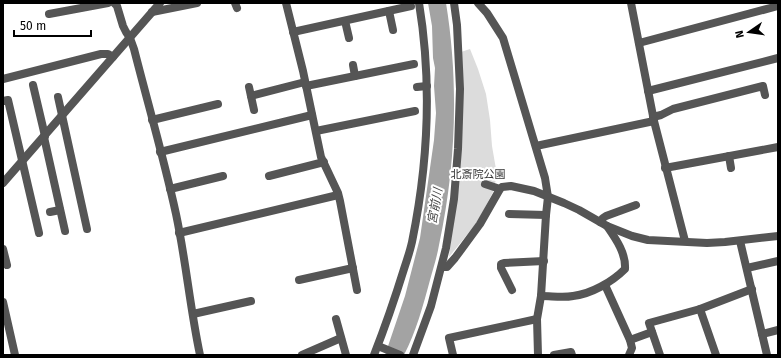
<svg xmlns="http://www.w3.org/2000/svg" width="781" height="358" font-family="'Fira Sans','Noto Sans JP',sans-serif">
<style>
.green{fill:#dcdcdc}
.water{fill:#a3a3a3}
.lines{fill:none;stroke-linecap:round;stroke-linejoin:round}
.street{stroke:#555;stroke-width:8}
.labels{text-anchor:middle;stroke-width:4;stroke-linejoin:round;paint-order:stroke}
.park-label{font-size:11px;fill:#333;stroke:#fff}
.water-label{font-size:12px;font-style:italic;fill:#444;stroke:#fff}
</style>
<rect width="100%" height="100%" fill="#fff"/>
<path class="green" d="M470 49 478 69 486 94 490 120 492 146 497 175 493 192 478 221 449 257 459 170 461 52Z"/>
<path class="water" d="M428 3H446C459 83 456 166 439 245 437 257 433 269 430 280 423 306 416 332 404 355H385L405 296 420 238 434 140 436 113 434 86 435 68 433 58 432 26Z"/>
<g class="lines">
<g class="street">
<path d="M114 3 117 6 123 26 126 32 130 38 134 49C148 104 164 159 176 214 186 261 190 308 200 355"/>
<path d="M235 3 237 8"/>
<path d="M286 3 303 71 321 157 338 193 340 201 357 290"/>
<path d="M478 3 487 13 503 38 545 178 548 197 546 215 541 296 537 319 538 355"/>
<path d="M631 3 654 121 685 241"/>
<path d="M389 11 393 30"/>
<path d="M152 12 197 3"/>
<path d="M49 14 108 3"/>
<path d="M345 21 349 38"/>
<path d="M293 32 411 6"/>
<path d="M639 43 778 6"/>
<path d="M353 65 355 76"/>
<path d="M3 79 101 54H108L113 57"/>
<path d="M33 85 45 136"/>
<path d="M306 86 414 64"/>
<path d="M249 87 254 110"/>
<path d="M417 87 427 86"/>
<path d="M648 91 778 58"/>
<path d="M251 96 305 82"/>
<path d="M58 97 87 229"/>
<path d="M3 101 8 100 39 233"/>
<path d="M653 117 661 115 673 109 763 86 765 95"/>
<path d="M152 120 218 104"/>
<path d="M316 131 415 111"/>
<path d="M44 137 65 231"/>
<path d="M536 146 654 121"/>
<path d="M160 152 312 115"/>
<path d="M729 156 731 168"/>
<path d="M665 168 778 147"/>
<path d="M269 176 324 162"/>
<path d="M3 183 160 3"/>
<path d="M485 184 500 189"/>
<path d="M170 189 223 176"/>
<path d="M50 212 60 210"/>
<path d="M509 214 546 215"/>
<path d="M600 222 603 218 606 216 636 205"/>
<path d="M179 233 338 195"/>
<path d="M740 241 767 355"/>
<path d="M3 249 7 265"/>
<path d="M442 267H447L455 258 480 224 500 189 502 187 511 186 534 191 564 203 579 210 607 226 632 236 648 240 707 243 725 242 778 236"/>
<path d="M747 268 778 261"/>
<path d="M299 280 353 268"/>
<path d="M605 285 630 340 632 348 629 355"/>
<path d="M512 290 501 268V264L504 263 544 261"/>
<path d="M541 296C552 296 563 298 573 296 591 294 612 282 625 269 626 253 616 239 607 226"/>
<path d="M3 302 15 355"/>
<path d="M700 309 752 289"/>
<path d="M193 314 251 301"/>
<path d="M336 319 346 355"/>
<path d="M762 334 778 330"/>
<path d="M630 340 652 332"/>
<path d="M378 346 400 355"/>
<path d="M302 355 341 338"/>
<path d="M374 355C385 327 395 298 404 269 407 260 410 251 412 242 428 164 432 82 419 3"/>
<path d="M413 355 431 306 446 248 454 199 458 149 460 89 457 25 454 3"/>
<path d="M453 355 449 338 537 319"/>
<path d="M554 355 571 352 572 355"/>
<path d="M660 355 649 323 700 309 716 355"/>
</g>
</g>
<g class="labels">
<g class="park-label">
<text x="478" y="178">北斎院公園</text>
</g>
<g class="water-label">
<text transform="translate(435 206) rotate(-80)" y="4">宮前川</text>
</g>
</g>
<rect width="781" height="358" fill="none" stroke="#000000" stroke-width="8"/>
<g transform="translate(749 32) rotate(257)" stroke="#ffffff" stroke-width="3" paint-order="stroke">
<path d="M0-3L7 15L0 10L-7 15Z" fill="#000000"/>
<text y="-6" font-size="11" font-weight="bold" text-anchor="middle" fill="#000000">N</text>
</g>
<path d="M14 30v6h77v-6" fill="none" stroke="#000000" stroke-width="2"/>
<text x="20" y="30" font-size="12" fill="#000000" stroke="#ffffff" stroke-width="3" paint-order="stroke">50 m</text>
</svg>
